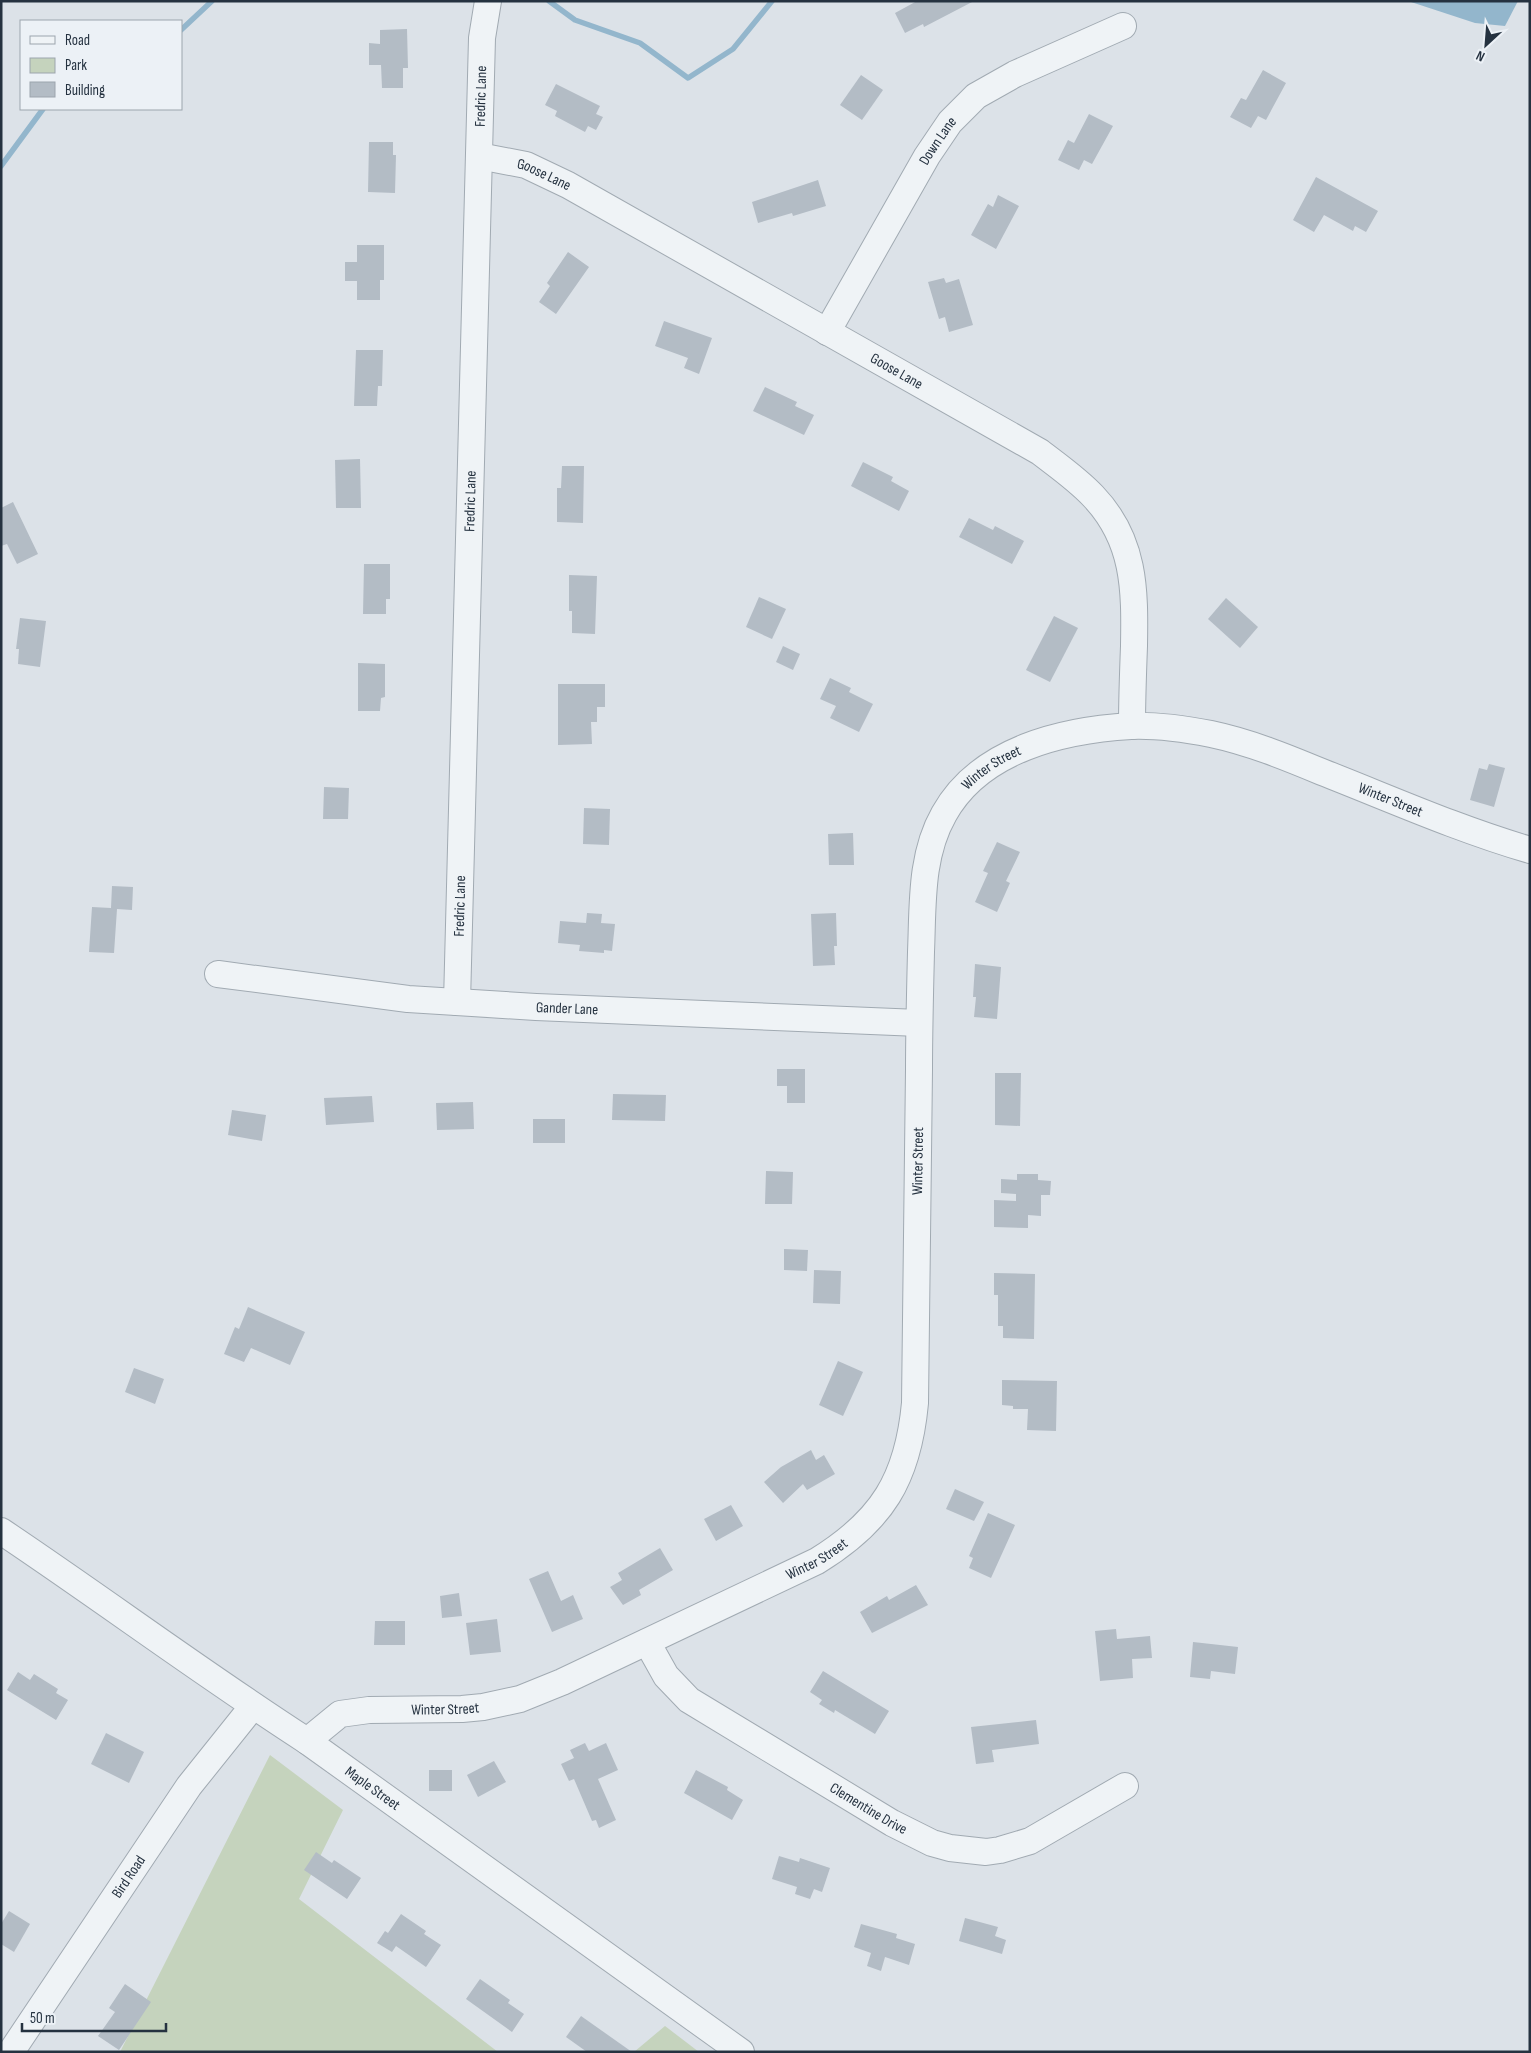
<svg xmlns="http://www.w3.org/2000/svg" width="1531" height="2053" font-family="'Sofia Sans Condensed',sans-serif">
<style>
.green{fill:#c5d3bd}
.water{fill:#93b6cc}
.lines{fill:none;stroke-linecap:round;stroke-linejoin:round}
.stream{stroke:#93b6cc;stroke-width:5.5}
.building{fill:#b3bcc5}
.minor-casing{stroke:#a1aab2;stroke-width:28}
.minor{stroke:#eff3f6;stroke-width:26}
.labels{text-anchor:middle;stroke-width:4;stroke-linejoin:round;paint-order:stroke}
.street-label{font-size:15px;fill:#253240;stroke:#ecf1f6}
</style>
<rect width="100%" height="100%" fill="#dce2e8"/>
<g class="green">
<path d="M270 1755 343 1810 299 1899 498 2052H120Z"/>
<path d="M665 2026 699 2052H634Z"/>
</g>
<path class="water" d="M1408 1H1518L1505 26 1475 23Z"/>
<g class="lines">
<g class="stream">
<path d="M549 1 575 20 640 43 688 78 733 49 772 1"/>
<path d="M181 30 212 1"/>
<path d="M1 166 43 109"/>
</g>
</g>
<g class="building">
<path d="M917 1H974L924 27 923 24 905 33 895 13Z"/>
<path d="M407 29 408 68H403V88H382L381 65H369V43L380 44V30Z"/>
<path d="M1263 70 1286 83 1266 120 1258 116 1251 128 1230 117 1241 98 1246 100Z"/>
<path d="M861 75 883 90 862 120 840 105Z"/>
<path d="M556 84 600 106 596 114 603 117 596 130 588 126 585 132 555 116 557 111 545 105Z"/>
<path d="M1089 114 1113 126 1092 164 1084 160 1079 170 1058 160 1068 140 1074 143Z"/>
<path d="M369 142H393V155H396L395 193 368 192Z"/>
<path d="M1316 177 1378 211 1366 232 1355 226 1353 231 1324 215 1314 232 1293 220Z"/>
<path d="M818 180 826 206 793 216 792 213 758 223 752 202Z"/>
<path d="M998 195 1019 206 996 249 971 235 988 204 993 207Z"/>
<path d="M357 245H384V280H380V300H357V281H345V262H357Z"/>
<path d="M568 252 589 267 556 314 539 302 550 286 547 283Z"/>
<path d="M944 278 946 283 959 279 973 325 949 332 945 317 939 319 928 282Z"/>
<path d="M664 321 712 338 699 374 684 368 688 358 655 346Z"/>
<path d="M356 350H383L382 386H378L377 406H354Z"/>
<path d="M765 387 797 402 795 406 814 415 804 435 753 411Z"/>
<path d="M360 459 361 508H336L335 460Z"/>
<path d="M863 462 893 477 891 481 909 491 899 511 851 486Z"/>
<path d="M562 466H584L583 523 557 522V488H561Z"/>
<path d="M13 502 38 554 17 564 7 544 1 546V508Z"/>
<path d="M969 518 993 530 995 526 1024 541 1012 564 959 537Z"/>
<path d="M364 564H390V599H386V614H363Z"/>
<path d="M569 575 597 576 595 634 572 633V611H569Z"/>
<path d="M759 597 786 609 772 639 746 627Z"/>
<path d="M1226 598 1258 627 1240 648 1208 619Z"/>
<path d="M1054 616 1078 628 1050 682 1026 670Z"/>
<path d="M20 618 46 621 40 667 18 664 19 649H16Z"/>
<path d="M783 646 800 654 793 670 776 662Z"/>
<path d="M358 663 385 664V697L381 698 380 711H358Z"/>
<path d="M830 678 851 688 849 692 873 704 859 732 830 718 836 706 820 699Z"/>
<path d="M558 684H605V707H597V722H591L592 744 558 745Z"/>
<path d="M1489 764 1505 768 1494 807 1470 800 1479 768 1487 770Z"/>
<path d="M324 787 349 788 348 819H323Z"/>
<path d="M584 808 610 809 609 845 583 844Z"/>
<path d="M853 833 854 865H829L828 834Z"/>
<path d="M997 842 1020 852 1006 881 1010 883 997 912 975 902 988 873 983 871Z"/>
<path d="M112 886 133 887 132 910 117 909 114 953 89 952 92 907 111 908Z"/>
<path d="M587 913 602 914 601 923 615 924 612 951 604 950V953L579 951 580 945 558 943 560 921 586 923Z"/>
<path d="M836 913 837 946H834L835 965 813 966 811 914Z"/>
<path d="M975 964 1001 967 997 1019 974 1017 976 997H973Z"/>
<path d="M777 1069H805V1103H787V1086H777Z"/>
<path d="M995 1073H1021L1020 1126 995 1125Z"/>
<path d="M613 1094 666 1095 665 1121 612 1120Z"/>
<path d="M372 1096 374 1122 326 1125 324 1098Z"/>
<path d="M473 1102 474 1129 437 1130 436 1103Z"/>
<path d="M232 1110 266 1115 262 1141 228 1135Z"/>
<rect x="533" y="1119" width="32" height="24"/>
<path d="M766 1171 793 1172 792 1204H765Z"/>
<path d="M1017 1174H1038V1180L1051 1181 1050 1195H1041V1216L1028 1215V1228L994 1227V1200L1016 1201V1194L1001 1193V1179L1017 1180Z"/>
<path d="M784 1249 808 1250 807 1271 784 1270Z"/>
<path d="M814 1270 841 1271 840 1304 813 1303Z"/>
<path d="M994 1273 1035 1274 1034 1339 1003 1338V1326H998V1295H994Z"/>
<path d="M248 1307 305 1332 290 1365 251 1348 244 1362 224 1354 235 1327 239 1329Z"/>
<path d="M838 1361 863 1372 843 1416 819 1405Z"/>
<path d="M134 1368 164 1379 155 1404 125 1392Z"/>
<path d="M1002 1380 1057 1381 1056 1431 1027 1430 1028 1409H1013V1406L1002 1405Z"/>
<path d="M811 1450 816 1460 824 1455 835 1474 807 1490 803 1484 783 1503 764 1482 781 1467Z"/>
<path d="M955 1489 984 1502 974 1521 946 1509Z"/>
<path d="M731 1505 743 1526 716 1541 704 1519Z"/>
<path d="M988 1513 1015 1525 991 1578 969 1568 973 1558 969 1556Z"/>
<path d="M660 1548 673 1570 639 1590 641 1595 623 1605 610 1587 622 1580 618 1573Z"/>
<path d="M548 1571 561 1601 573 1595 583 1619 552 1632 529 1579Z"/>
<path d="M916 1585 928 1605 872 1633 860 1612 887 1596 889 1600Z"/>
<path d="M459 1593 462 1616 442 1618 440 1596Z"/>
<path d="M497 1619 501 1652 470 1655 466 1623Z"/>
<path d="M375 1621H405V1645H374Z"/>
<path d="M1116 1629 1117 1639 1150 1636 1152 1658 1132 1659 1133 1678 1100 1681 1095 1631Z"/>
<path d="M1193 1642 1238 1647 1235 1674 1211 1671 1210 1679 1190 1677Z"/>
<path d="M823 1671 889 1711 875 1734 835 1710 834 1713 819 1704 822 1700 810 1692Z"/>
<path d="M18 1672 30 1680 34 1674 58 1689 56 1693 68 1700 56 1720 7 1690Z"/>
<path d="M1036 1720 1039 1744 992 1750 994 1762 976 1764 971 1727Z"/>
<path d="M106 1733 144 1752 129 1783 91 1764Z"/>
<path d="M585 1743 589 1751 606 1743 618 1770 598 1779 616 1820 599 1828 596 1820 592 1821 574 1779 569 1781 561 1764 574 1758 570 1750Z"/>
<path d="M494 1761 506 1782 478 1797 467 1775Z"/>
<rect x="429" y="1770" width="23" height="21"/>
<path d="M696 1770 728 1787 727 1790 743 1800 732 1820 684 1793Z"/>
<path d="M316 1852 332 1863 334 1860 361 1878 347 1899 304 1870Z"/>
<path d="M779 1856 799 1862 800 1858 830 1868 822 1892 814 1889 810 1899 795 1894 797 1887 772 1879Z"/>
<path d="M9 1911 30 1924 14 1952 1 1944V1924Z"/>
<path d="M401 1914 426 1931 424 1934 441 1945 426 1967 396 1946 392 1952 377 1943 385 1931 388 1933Z"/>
<path d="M965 1918 998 1927 995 1936 1006 1940 1002 1954 959 1941Z"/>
<path d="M861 1924 897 1934 896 1938 915 1944 909 1965 885 1957 881 1971 867 1966 871 1953 854 1947Z"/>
<path d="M480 1979 510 2000 508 2003 524 2014 512 2032 466 1999Z"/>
<path d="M125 1984 151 2002 119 2050 98 2036 115 2012 109 2008Z"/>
<path d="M581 2016 632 2052H587L566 2037Z"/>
</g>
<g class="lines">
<g class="minor-casing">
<g id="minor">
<path id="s1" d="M479 156 526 165 568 185 1040 452C1058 466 1077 479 1093 496 1135 540 1135 589 1134 646 1133 672 1132 699 1132 726"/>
<path id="s2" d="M827 332 927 156 950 122 976 96 1015 74 1123 26"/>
<path id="s3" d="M218 974 408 999 536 1007 919 1023"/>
<path id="s4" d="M457 1002 482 38 488 1"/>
<path id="s5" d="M1 1531C104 1600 203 1674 307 1741L741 2052"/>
<path id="s6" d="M647 1642 666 1676 689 1700 892 1823 932 1843 950 1848 986 1852 1000 1850 1030 1841 1125 1786"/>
<path id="s7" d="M307 1741 340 1714 369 1710 462 1709 483 1707 520 1699 562 1682 817 1561C882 1521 908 1479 915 1403 916 1292 917 1181 919 1070 919 1031 920 992 921 952 923 906 920 856 944 814 980 749 1063 730 1131 726 1158 725 1185 729 1211 734 1249 742 1286 757 1322 772 1391 799 1458 829 1530 850"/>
<path id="s8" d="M11 2052 189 1786 253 1706"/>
</g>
</g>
<use href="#minor" class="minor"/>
</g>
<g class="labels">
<g class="street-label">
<text dy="5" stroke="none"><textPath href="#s4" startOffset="906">Fredric Lane</textPath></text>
<text dy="5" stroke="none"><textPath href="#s2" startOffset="221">Down Lane</textPath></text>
<text dy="5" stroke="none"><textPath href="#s1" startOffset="68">Goose Lane</textPath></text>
<text dy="5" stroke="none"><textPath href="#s1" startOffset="472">Goose Lane</textPath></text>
<text dy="5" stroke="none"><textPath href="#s4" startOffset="501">Fredric Lane</textPath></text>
<text dy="5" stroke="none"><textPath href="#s7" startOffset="1406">Winter Street</textPath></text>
<text dy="5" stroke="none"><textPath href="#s7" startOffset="1826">Winter Street</textPath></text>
<text dy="5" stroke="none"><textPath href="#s4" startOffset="96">Fredric Lane</textPath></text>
<text dy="5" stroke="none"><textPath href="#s3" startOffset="351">Gander Lane</textPath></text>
<text dy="5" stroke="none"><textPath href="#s7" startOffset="988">Winter Street</textPath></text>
<text dy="5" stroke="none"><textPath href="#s7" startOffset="552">Winter Street</textPath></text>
<text dy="5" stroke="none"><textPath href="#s7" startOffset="148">Winter Street</textPath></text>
<text dy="5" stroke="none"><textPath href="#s5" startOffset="452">Maple Street</textPath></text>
<text dy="5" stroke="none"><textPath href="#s6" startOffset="282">Clementine Drive</textPath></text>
<text dy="5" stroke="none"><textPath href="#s8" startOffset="211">Bird Road</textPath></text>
</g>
</g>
<rect width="1531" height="2053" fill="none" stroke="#253240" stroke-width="5"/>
<rect x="20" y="20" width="162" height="90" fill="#ecf1f6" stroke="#9ca5ad"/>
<rect x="30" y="36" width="25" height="8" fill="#eff3f6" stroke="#9ca5ad"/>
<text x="65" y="45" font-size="15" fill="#253240">Road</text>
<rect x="30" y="58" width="25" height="15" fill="#c5d3bd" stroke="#9ca5ad"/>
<text x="65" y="70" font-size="15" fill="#253240">Park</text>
<rect x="30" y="82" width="25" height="15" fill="#b3bcc5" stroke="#9ca5ad"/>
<text x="65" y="95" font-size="15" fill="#253240">Building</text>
<g transform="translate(1486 45) rotate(206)" stroke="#ecf1f6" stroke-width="4" paint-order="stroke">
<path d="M0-4L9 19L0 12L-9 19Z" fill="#253240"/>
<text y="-8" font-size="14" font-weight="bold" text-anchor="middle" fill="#253240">N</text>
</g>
<path d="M22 2023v8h144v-8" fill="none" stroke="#253240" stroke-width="2.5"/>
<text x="30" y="2023" font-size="15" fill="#253240" stroke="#ecf1f6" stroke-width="4" paint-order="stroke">50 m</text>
</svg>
